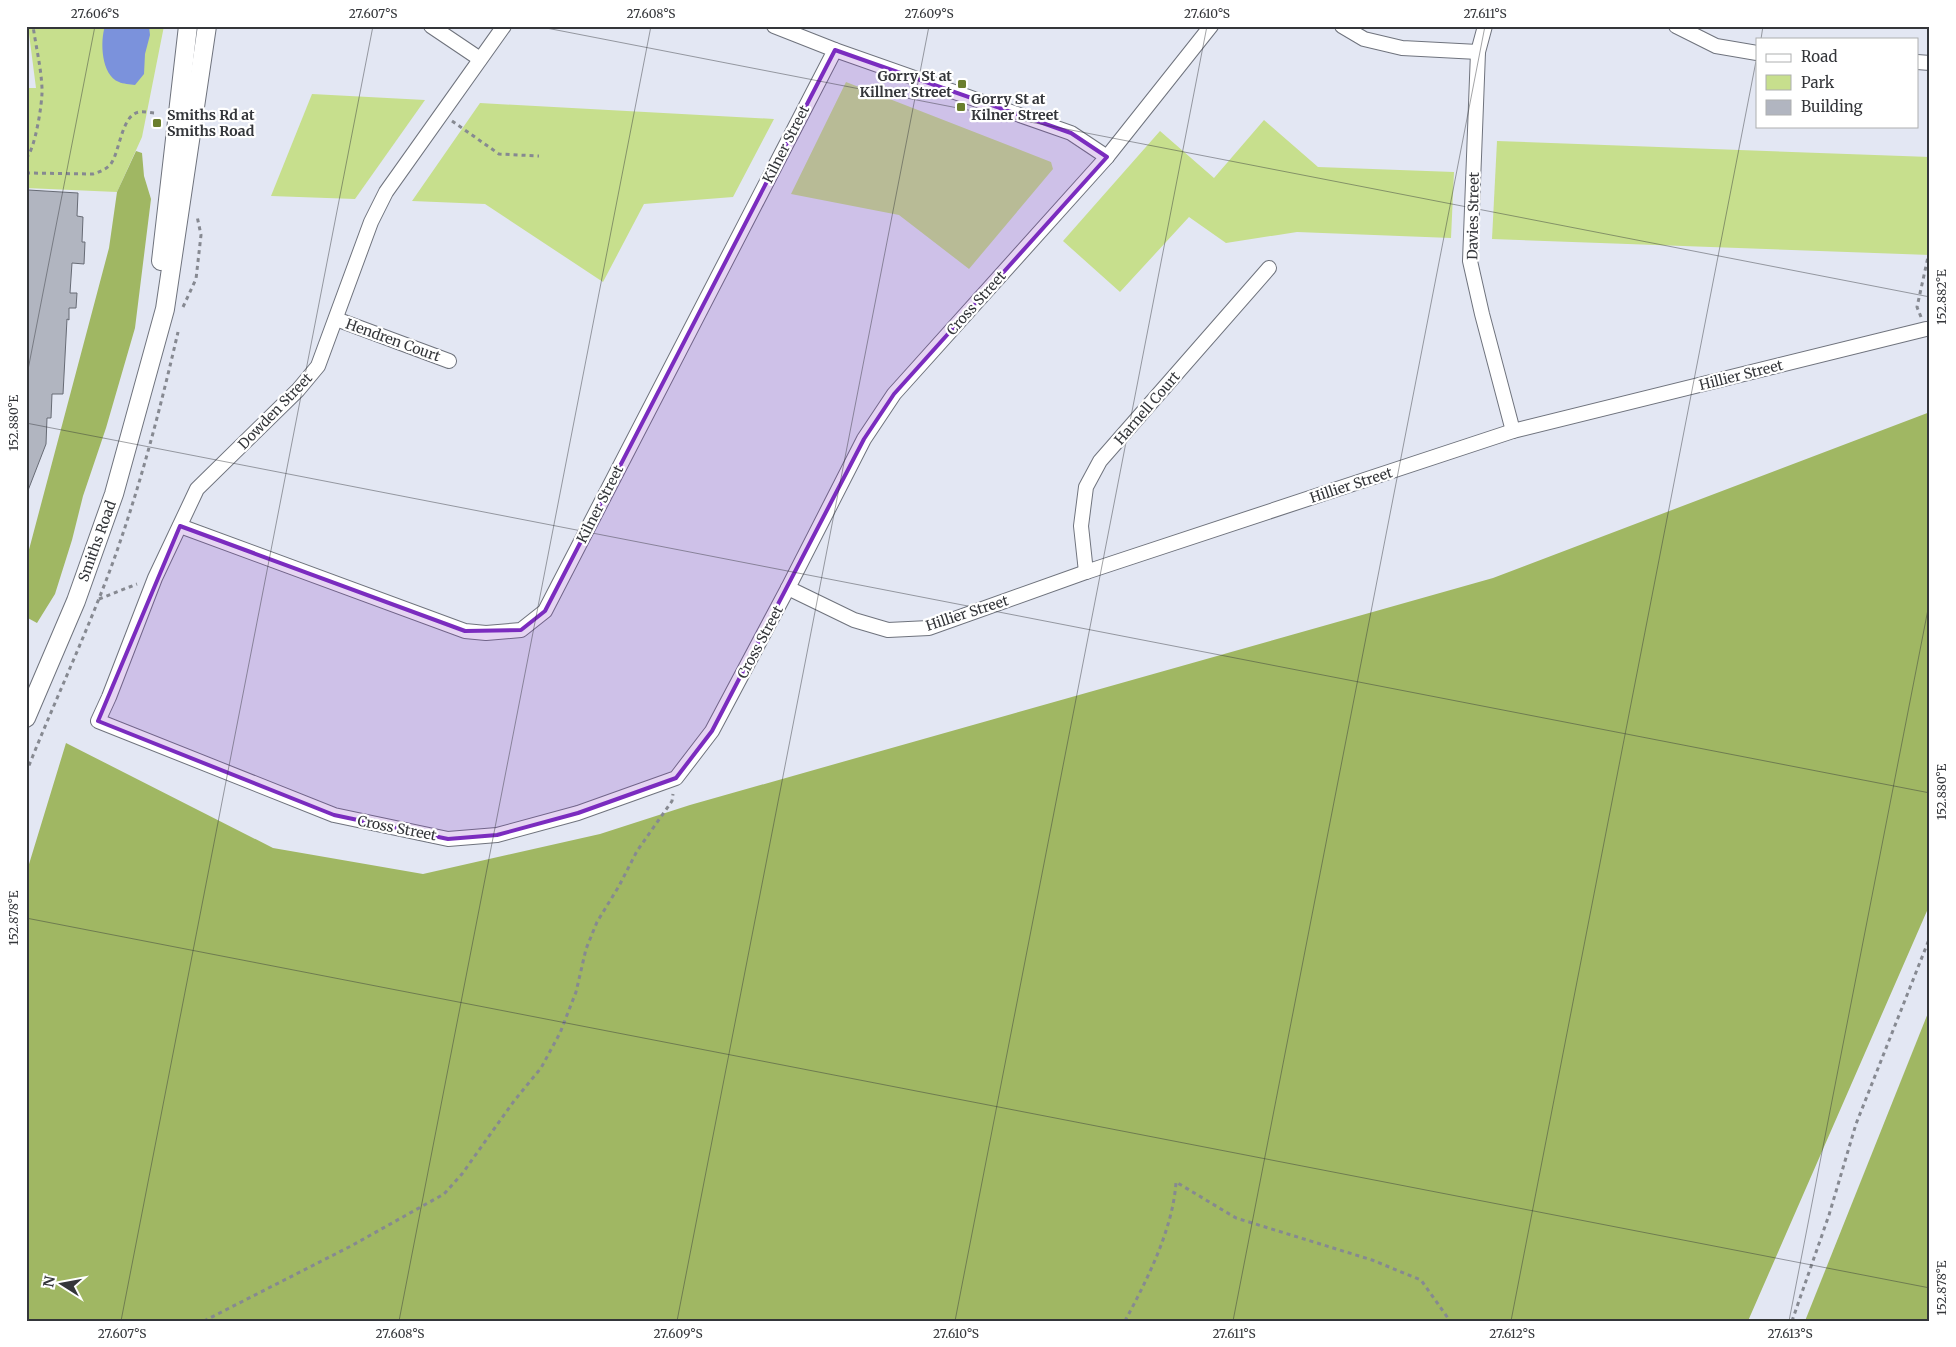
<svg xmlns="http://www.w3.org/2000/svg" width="1956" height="1347" font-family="Merriweather,serif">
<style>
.green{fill:#c7df8d}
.forest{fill:#a0b763}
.water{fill:#7b92dc}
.building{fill:#b1b5c0;stroke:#676b75}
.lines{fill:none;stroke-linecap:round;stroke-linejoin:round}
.minor-casing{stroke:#6f737d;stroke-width:16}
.tertiary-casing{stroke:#6f737d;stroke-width:20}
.path{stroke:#868991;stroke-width:3;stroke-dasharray:4 4;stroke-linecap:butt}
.minor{stroke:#fff;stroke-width:14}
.tertiary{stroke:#fff;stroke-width:18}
.marked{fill:#7b2cbf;fill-opacity:0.2;stroke:#7b2cbf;stroke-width:4;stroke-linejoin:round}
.ticks{fill:none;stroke:#34363a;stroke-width:1;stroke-opacity:0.45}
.poi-dot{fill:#6a7e2e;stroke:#fff;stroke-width:2}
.labels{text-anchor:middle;stroke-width:4.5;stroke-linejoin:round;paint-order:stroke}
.poi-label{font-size:14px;font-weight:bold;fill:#34363a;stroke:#fff;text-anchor:start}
.street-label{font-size:14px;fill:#34363a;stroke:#fff}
.neatline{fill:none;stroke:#34363a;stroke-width:2}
.ticks-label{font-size:12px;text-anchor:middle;fill:#34363a}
</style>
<rect width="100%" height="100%" fill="#e3e7f3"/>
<g class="green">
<path d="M28 26H164L142 137 117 192 26 188V88H36Z"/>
<path d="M846 82 1051 162 1053 169 969 269 899 215 791 194Z"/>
<path d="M312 94 425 100 355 199 271 196Z"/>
<path d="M480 103 774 119 733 197 644 204 603 282 485 204 412 201Z"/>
<path d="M1264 120 1318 167 1454 172 1451 238 1297 232 1226 243 1189 217 1120 292 1063 241 1160 131 1214 178Z"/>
<path d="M1497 141 1930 157V255L1492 239Z"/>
</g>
<g class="forest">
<path d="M136 151 142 153 144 176 151 199 135 328 106 428 83 496 72 540 55 594 37 623 26 617V561L109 248 117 192Z"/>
<path d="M1930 412V904L1748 1321H26V874L66 743 273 848 423 874 600 834 690 805 1493 578Z"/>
<path d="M1930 1008V1321H1805Z"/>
</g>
<path class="water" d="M105 26H149L150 35 145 54 144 74 135 85C130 84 123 84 119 82 101 75 100 41 105 26Z"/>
<path class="building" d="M28 190 78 193 77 216 83 217 82 242H85L84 264 72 263 70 293H77L76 308H69V320L67 319 63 394H52L51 418H47L46 444 27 493 26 219Z"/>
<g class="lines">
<g class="minor-casing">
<g id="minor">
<path d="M431 26 480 59"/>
<path d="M504 26 386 192 371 222 318 366 298 390 197 489 155 578 109 697 98 721 334 815 448 839 497 835 578 813 676 778 712 731 788 588 864 439 894 394 1107 157 1211 26"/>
<path d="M774 26 835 50 1071 133 1107 157"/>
<path d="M1342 26 1364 39 1402 48 1478 52"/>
<path d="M1485 26 1478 52 1470 261 1482 314 1513 431"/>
<path d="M1676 26 1716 46 1757 53"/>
<path d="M1917 62 1930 63"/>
<path d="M336 319 449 361"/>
<path d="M180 526 465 631 486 633 521 630 545 611 835 50"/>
<path d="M1086 572 1081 526 1086 487 1100 461 1269 268"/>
<path d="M788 588 854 620 888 630 929 628 1086 572 1513 431 1926 329"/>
</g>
</g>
<g class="tertiary-casing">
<g id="tertiary">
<path d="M161 261 188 26"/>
<path d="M26 718 76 601 114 494 165 309 207 26"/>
</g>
</g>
<g class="path">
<path d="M452 121 499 154 539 156"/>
<path d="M26 158C35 151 43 100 42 88 41 67 36 47 33 26"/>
<path d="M26 173 93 174C99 172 105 170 110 165 120 153 121 115 139 112 144 111 150 113 155 113"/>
<path d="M183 307 196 279 201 235 197 216"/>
<path d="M1921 317 1917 307 1930 248"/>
<path d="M99 599 137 584"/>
<path d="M26 773C54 702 87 633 113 562 140 487 160 410 178 332"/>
<path d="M204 1321 351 1246 444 1194 462 1174 514 1101 541 1068 560 1033 576 992 586 949 597 922 619 886 637 851 672 801 673 794"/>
<path d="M1125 1321C1147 1280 1173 1229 1176 1182L1236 1218 1372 1260 1421 1280 1450 1321"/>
<path d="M1792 1321 1829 1215 1856 1124 1930 937"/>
</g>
<use href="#minor" class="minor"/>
<use href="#tertiary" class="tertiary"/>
</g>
<path class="marked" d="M835 50 1071 133 1107 157 894 394 864 439 712 731 676 778 578 813 497 835 448 839 334 815 98 721 180 526 465 631 521 630 545 611Z"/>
<path class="ticks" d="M536 26 1930 297M1761 39 1763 26M26 380 95 26M26 423 1930 793M26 918 1930 1288M121 1321 373 26M399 1321 651 26M677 1321 929 26M955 1321 1207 26M1233 1321 1485 26M1511 1321 1757 56M1789 1321 1930 599"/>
<g class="poi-dot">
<rect x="957" y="79" width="10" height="10" rx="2.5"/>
<rect x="956" y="102" width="10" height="10" rx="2.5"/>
<rect x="152" y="118" width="10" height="10" rx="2.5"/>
</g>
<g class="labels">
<g class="poi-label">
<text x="952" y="81" text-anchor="end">Gorry St at<tspan x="952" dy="16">Killner Street</tspan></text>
<text x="971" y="104">Gorry St at<tspan x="971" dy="16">Kilner Street</tspan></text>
<text x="167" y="120">Smiths Rd at<tspan x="167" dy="16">Smiths Road</tspan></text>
</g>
<g class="street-label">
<text transform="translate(786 144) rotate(-63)" y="5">Kilner Street</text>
<text transform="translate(1473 216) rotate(-89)" y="5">Davies Street</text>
<text transform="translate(976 303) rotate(-48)" y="5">Cross Street</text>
<text transform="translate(393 340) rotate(20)" y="5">Hendren Court</text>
<text transform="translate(1741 375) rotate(-14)" y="5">Hillier Street</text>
<text transform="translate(1147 408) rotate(-49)" y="5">Harnell Court</text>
<text transform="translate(275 411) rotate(-46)" y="5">Dowden Street</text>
<text transform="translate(1351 485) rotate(-18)" y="5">Hillier Street</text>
<text transform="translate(600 504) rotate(-63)" y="5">Kilner Street</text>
<text transform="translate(97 541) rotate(-70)" y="5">Smiths Road</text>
<text transform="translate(967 613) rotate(-18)" y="5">Hillier Street</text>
<text transform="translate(760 642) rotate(-62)" y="5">Cross Street</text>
<text transform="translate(397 828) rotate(11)" y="5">Cross Street</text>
</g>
</g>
<rect width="1956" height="1347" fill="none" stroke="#ffffff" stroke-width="55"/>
<rect x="1756" y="38" width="162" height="90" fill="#ffffff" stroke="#aeafb0"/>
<rect x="1766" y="54" width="25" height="8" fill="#ffffff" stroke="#aeafb0"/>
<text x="1801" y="62" font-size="15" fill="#34363a">Road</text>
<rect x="1766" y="75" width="25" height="15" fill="#c7df8d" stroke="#aeafb0"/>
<text x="1801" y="88" font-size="15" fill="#34363a">Park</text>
<rect x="1766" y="100" width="25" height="15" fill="#b1b5c0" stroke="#aeafb0"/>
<text x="1801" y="112" font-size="15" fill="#34363a">Building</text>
<g transform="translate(62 1284) rotate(281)" stroke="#ffffff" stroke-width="4" paint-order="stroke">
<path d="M0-4L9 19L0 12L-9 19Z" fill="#34363a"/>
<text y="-8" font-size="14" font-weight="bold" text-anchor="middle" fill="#34363a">N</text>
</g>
<rect x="28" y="28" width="1900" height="1292" class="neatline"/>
<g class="ticks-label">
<text x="95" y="18">27.606°S</text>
<text x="373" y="18">27.607°S</text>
<text x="651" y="18">27.608°S</text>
<text x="929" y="18">27.609°S</text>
<text x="1207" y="18">27.610°S</text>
<text x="1485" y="18">27.611°S</text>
<text transform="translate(1942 297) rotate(-90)" y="4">152.882°E</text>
<text transform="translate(14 423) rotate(-90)" y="4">152.880°E</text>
<text transform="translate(1942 792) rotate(-90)" y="4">152.880°E</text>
<text transform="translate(14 918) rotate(-90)" y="4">152.878°E</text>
<text transform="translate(1942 1288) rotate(-90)" y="4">152.878°E</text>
<text x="122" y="1338">27.607°S</text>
<text x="400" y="1338">27.608°S</text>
<text x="678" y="1338">27.609°S</text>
<text x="956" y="1338">27.610°S</text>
<text x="1234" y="1338">27.611°S</text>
<text x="1512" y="1338">27.612°S</text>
<text x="1790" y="1338">27.613°S</text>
</g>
</svg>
